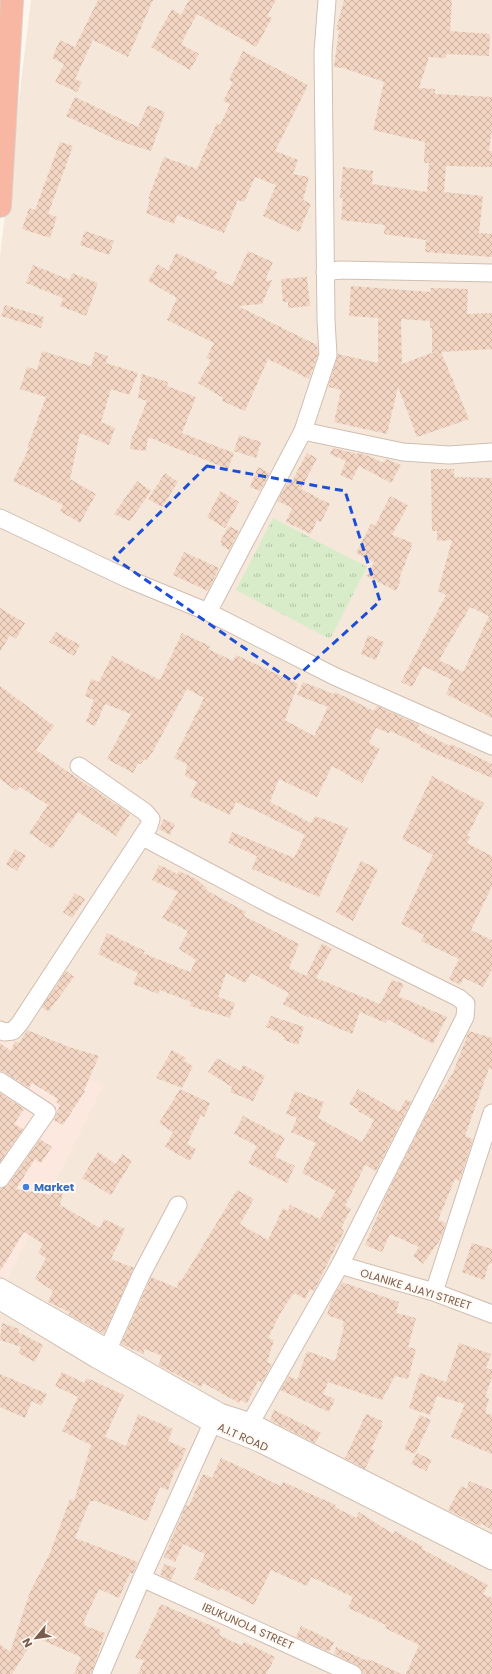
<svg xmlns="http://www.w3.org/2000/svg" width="492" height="1674" font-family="Poppins,sans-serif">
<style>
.residential{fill:#f5e8da}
.commercial{fill:#fde8e0}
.grass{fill:url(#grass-tufts)}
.building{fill:url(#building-cross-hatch);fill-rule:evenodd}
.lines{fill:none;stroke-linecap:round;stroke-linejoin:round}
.minor-casing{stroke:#d1beb0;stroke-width:19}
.highway-casing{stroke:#dad1cd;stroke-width:24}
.minor{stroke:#fff;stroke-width:17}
.highway{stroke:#f7b7a3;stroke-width:22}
.marked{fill:none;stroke:#1d4ed8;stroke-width:3;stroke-dasharray:8 5;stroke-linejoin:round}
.shop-dot{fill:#3f7fe0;stroke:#fffaf3;stroke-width:1.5}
.labels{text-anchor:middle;stroke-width:4;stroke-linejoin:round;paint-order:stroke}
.shop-label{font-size:11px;font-weight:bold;fill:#366cbe;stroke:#fffaf3;text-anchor:start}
.street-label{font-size:11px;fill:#7a5c4d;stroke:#fffaf3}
</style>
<defs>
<pattern id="grass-tufts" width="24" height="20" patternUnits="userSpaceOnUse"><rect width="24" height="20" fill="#d8ecc9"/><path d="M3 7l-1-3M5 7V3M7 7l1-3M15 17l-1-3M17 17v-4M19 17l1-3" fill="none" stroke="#b4c2a5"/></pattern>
<pattern id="building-cross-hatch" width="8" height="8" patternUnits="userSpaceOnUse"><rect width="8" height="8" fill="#f3d5c3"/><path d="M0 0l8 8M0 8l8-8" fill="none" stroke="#cab0a1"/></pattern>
</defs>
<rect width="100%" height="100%" fill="#fdf6ec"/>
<path class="residential" d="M31 0H492V1674H0V256Z"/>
<path class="commercial" d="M0 1034 103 1086 2 1290 0 1289Z"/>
<path class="grass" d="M273 518 367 567 330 639 236 590Z"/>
<g class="building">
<path d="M98 0H153L128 57 93 40 75 79 82 82 77 92 55 82 64 64 52 58 60 40 75 47Z"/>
<path d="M189 0H276L267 16 272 18 256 47 197 14 181 44 199 54 190 70 151 47 172 9 181 15Z"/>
<path d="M344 0H452L450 31 490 34 489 56 446 54V58L429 57 419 88 435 89V94L492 97V128L489 151H492V167L446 166 444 192 483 196 479 233 492 234V257L425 252 426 240 384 234 385 225 341 220 343 198H340L343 167 373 171 372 184 427 192 429 163H424L425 142 373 130 384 82 343 68 334 67 339 30H336Z"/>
<path d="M243 51 308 85 275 151 298 160 293 174 309 177 303 200 311 204 299 232 263 216 276 185 255 177 244 202 238 200 224 233 177 215 174 224 146 213 150 200 148 199 164 157 197 169 217 123 220 125 230 104 223 101 233 82 229 80Z"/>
<path d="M75 97 138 127 148 105 165 112 151 151 119 141 66 116Z"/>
<path d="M60 142 73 146 48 214 57 217 50 238 22 229 29 208 35 210Z"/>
<path d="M85 231 114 241 109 255 80 245Z"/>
<path d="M248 251 273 262 265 281 272 280 262 304 238 306 317 345 318 354 309 379 268 359 245 411 222 401 223 398 198 383 211 360 206 358 214 343 167 320 177 298 148 281 158 264 168 271 176 253 217 272 214 278 232 286Z"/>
<path d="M33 265 70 280 72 273 98 283 86 316 60 306 63 298 26 283Z"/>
<path d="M307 277 310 306 288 308V302H283L281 279Z"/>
<path d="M351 286 430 292 431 288 468 289 467 314 492 313V349L441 352 469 419 417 437 398 387 387 434 334 422 341 390 328 387 338 354 378 363V318L349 316ZM401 319 430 321V328H432V352H434L402 364Z"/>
<path d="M5 305 44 317 41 328 1 316Z"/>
<path d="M42 351 91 366 95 352 108 356 106 363 138 373 129 395 111 389 101 422 115 428 109 445 80 433 70 479 96 494 80 523 60 511 63 505 13 481 29 448H27L46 397 20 389 27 367 37 370Z"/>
<path d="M142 374 168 382 167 386 196 397 182 433 234 453 228 469 148 437 146 451 130 449 132 435 133 436 147 401 138 398Z"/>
<path d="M239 435 261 442 256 458 234 451Z"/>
<path d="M333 448 357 454 358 453 364 454 384 463 386 459 401 465 391 483 359 466 352 480 340 475 346 461 330 454Z"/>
<path d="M307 453 317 458 301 489 330 504 321 522 317 520 311 534 286 522 292 508 277 501 288 482 291 483Z"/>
<path d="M258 467 270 473 260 491 250 487Z"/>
<path d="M431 469H454V477L492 478V718L446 694 452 680 423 666 412 687 401 682 446 595 438 591 452 540 437 541V531H432ZM470 607 489 616 463 672 439 660Z"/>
<path d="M165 473 178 482 162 507 148 499Z"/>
<path d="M137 481 151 491 130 521 114 514Z"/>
<path d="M221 491 239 502 225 528 207 517Z"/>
<path d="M390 496 408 505 392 535 413 543 399 579 401 580 396 591 367 576 374 562 356 553 371 524 375 526Z"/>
<path d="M229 526 239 531 229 550 221 545V540Z"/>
<path d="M184 552 219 568 208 591 173 575Z"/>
<path d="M0 608 25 623 16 639 10 635 0 652Z"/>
<path d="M56 632 80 645 74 656 49 642Z"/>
<path d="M182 633 210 646 208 649 233 661 236 655 298 684 285 720 314 736 328 707 297 695 303 682 334 694 335 692 374 711 377 706 419 725 417 729 450 746 451 744 492 764V778L420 747 421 745 390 731 389 733 376 728 369 743 380 749 362 783 332 766 317 797 279 779 270 802 311 823 315 816 348 828 319 897 252 869 257 856 228 843 232 832 294 858 305 835 251 808V809L236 802 230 815 190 796 197 782 185 776 187 764 174 758 204 698 187 689 152 753H151L147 761 144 759 141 764 138 763 133 773 107 759 131 714 105 704 95 726 86 722 94 700 85 696 91 679 99 682 112 656 160 680Z"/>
<path d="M368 635 384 642 376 660 361 654Z"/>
<path d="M0 686 54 726 36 750 130 814 116 836 78 812 52 849 29 833 48 805 20 787 16 791 0 779Z"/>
<path d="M432 776 484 803 467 836 470 837 467 843 492 856V886L471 930 492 940V969L483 987 464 978 460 985 449 979 459 959 421 941 424 935 401 924 433 855 402 839Z"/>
<path d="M164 819 175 824 170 835 159 829Z"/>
<path d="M15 849 26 856 17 871 6 864Z"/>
<path d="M361 861 378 869 353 921 336 912Z"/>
<path d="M159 865 178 874 179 871 196 879 207 888 206 890 246 912 244 916 299 944 289 968 306 976 322 943 332 949 316 978 380 1004 392 980 404 984 398 996 447 1017 433 1044 387 1019 386 1023 360 1012 352 1034 309 1016V1018L283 1004 289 993 251 973 245 983 226 973 218 997 235 1003 230 1018 190 1006 191 1002 160 990 158 994 133 984 138 973 98 954 107 933 145 951 143 953 190 972 196 960 179 949 188 931 162 918 178 892 152 880Z"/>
<path d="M75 893 85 899 72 918 63 912Z"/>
<path d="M66 971 74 977 48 1012 42 1007Z"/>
<path d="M271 1016 304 1027 298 1045 284 1040 285 1037 281 1036 282 1034 266 1027Z"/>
<path d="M27 1030 69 1047 99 1056 84 1090 85 1091 63 1125 54 1120 60 1105 56 1102 58 1099 32 1083 29 1088 6 1073 0 1071V1043L11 1051 15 1041 19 1043Z"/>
<path d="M469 1031 492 1038V1069L489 1068 465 1136 473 1139 461 1176 459 1181 455 1179 438 1220 446 1223 441 1238 423 1264 413 1256 419 1247 390 1234 382 1252 365 1245 388 1191 430 1108 453 1073Z"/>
<path d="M172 1050 186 1058 184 1061 193 1066 182 1088 156 1078Z"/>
<path d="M217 1058 240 1071 243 1065 265 1076 253 1101 230 1092 232 1087 208 1072Z"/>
<path d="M180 1089 210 1103 204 1117 201 1115 187 1144 196 1149 190 1161 165 1147 173 1132 159 1123Z"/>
<path d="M358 1089 399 1112 406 1099 411 1102 376 1171 365 1165 345 1206 351 1209 341 1228 344 1230 339 1243 338 1242 314 1291 310 1289 305 1299 294 1293 281 1312 268 1338 274 1340 267 1362 272 1364 262 1382 258 1381 247 1403 240 1400 239 1403 203 1383 201 1387 158 1365 162 1356 145 1349 143 1354 121 1344 151 1277 177 1288 179 1280 181 1281 237 1190 254 1199 240 1224 268 1240 283 1208 288 1211 290 1205 320 1219 336 1191 302 1173 316 1143 291 1132 297 1118 286 1114 295 1091 324 1102 318 1118 362 1142 374 1120 358 1111 359 1110 349 1104Z"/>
<path d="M0 1093 24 1109 14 1124 23 1129 0 1162Z"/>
<path d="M243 1116 285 1138 275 1157 295 1166 287 1183 248 1163 257 1146 234 1134Z"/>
<path d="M40 1139 52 1147 41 1163 35 1159 16 1189 51 1195 52 1190 63 1194 60 1205 100 1228 104 1219 125 1229 111 1259 134 1268 104 1334 68 1314 69 1312 48 1302 53 1291 35 1279 46 1258 38 1253 43 1244 24 1232 0 1271V1189L8 1185Z"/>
<path d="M98 1152 116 1164 122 1154 132 1161 111 1195 82 1178Z"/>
<path d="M472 1243 492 1249V1264L489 1263 484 1280 462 1272Z"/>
<path d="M342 1282 399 1302 396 1313 416 1318 408 1347 416 1349 408 1379 395 1376 382 1400 328 1382 323 1394 335 1399 329 1412 280 1390 289 1376 297 1380 307 1351 335 1361 344 1327 342 1326 344 1321 327 1315 331 1301Z"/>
<path d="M2 1323 19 1329 18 1332 43 1345 35 1362 18 1353 21 1347 0 1340Z"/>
<path d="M459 1343 491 1354 486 1368 492 1370V1377L485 1397 489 1398 485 1413 492 1415V1454L451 1437 465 1404 437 1396 430 1415 409 1408 420 1373 446 1382Z"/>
<path d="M62 1372 84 1383 87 1378 124 1395 105 1437 126 1446 138 1414 173 1429 168 1441 186 1449 177 1470 175 1469 168 1490 160 1487 147 1521 96 1501H90L75 1538 138 1562 133 1573H130L119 1598 99 1589 83 1623 85 1624V1626L105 1633 91 1674H74L81 1657 35 1637 12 1674H0V1644L10 1652 30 1592 50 1553 70 1499 74 1501 91 1445 62 1431 78 1397 55 1386Z"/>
<path d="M0 1374 47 1394 41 1406 32 1401 25 1418 0 1407Z"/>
<path d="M274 1410 321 1433 315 1443 270 1420Z"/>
<path d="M366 1414 382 1421V1426L371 1449 374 1450 365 1469 345 1458Z"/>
<path d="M420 1415 431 1420 415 1454 404 1449Z"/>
<path d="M417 1453 432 1460 426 1471 411 1464Z"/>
<path d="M221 1458 281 1486 283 1482 336 1505 335 1507 356 1518 359 1512 393 1534 395 1531 423 1547 422 1549 488 1585 483 1594 492 1598V1674H406L419 1645 385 1628 386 1625 348 1608 353 1597 311 1577 307 1586 271 1570 254 1605 220 1588 219 1591 194 1579 205 1554 183 1544 175 1562 164 1557 186 1505 189 1506 203 1474 212 1478Z"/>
<path d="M469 1481 492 1490V1530L481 1523 480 1526 448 1510 461 1486 467 1489Z"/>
<path d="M164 1564 176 1568 171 1580 160 1575Z"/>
<path d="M161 1604 221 1630 219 1635 242 1646 244 1642 275 1657 270 1667 266 1674H138L144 1660 135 1658Z"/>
<path d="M301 1626 334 1642 329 1652 296 1637Z"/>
<path d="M336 1647 367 1661 368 1659 402 1674H363L361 1669 357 1665 334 1654Z"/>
</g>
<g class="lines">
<g class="minor-casing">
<g id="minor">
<path d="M325 272 340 270 492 273"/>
<path d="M303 431 403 452 449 455 492 452"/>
<path d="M0 518 128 579 208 612 334 676 492 746"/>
<path d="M208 612 303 431 328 355 326 320 323 52 327 0"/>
<path d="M143 837 271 905 459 998 466 1004 465 1017 340 1265 251 1422"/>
<path d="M0 1030 4 1032 13 1031 20 1023 149 826 151 819 145 812 79 766"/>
<path d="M0 1081 47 1112 0 1179"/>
<path d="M340 1265 434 1292 492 1314"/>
<path d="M0 1287 220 1412 251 1422 492 1544"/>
<path d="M434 1292 492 1113"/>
<path d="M0 1301 96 1359 212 1424 259 1443 492 1561"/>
<path d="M108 1349 141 1275 178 1205"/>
<path d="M142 1578 353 1674"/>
<path d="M101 1674 142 1578 212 1424"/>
</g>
</g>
<g class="highway-casing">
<path id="highway" d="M0 206 12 0"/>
</g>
<use href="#minor" class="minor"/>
<use href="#highway" class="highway"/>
</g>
<path class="marked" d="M207 466 345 491 380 601 292 681 114 558Z"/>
<circle class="shop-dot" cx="26" cy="1187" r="4"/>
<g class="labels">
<g class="shop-label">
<text x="34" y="1191">Market</text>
</g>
<g class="street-label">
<text transform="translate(416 1289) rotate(17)" y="4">OLANIKE AJAYI STREET</text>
<text transform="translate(243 1437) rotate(24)" y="4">A.I.T ROAD</text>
<text transform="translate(248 1626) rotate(24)" y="4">IBUKUNOLA STREET</text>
</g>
</g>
<g transform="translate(36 1638) rotate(241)" stroke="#fffaf3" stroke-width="3" paint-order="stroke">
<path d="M0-3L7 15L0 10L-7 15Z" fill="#7a5c4d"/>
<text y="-6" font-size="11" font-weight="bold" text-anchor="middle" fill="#7a5c4d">N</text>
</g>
</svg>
